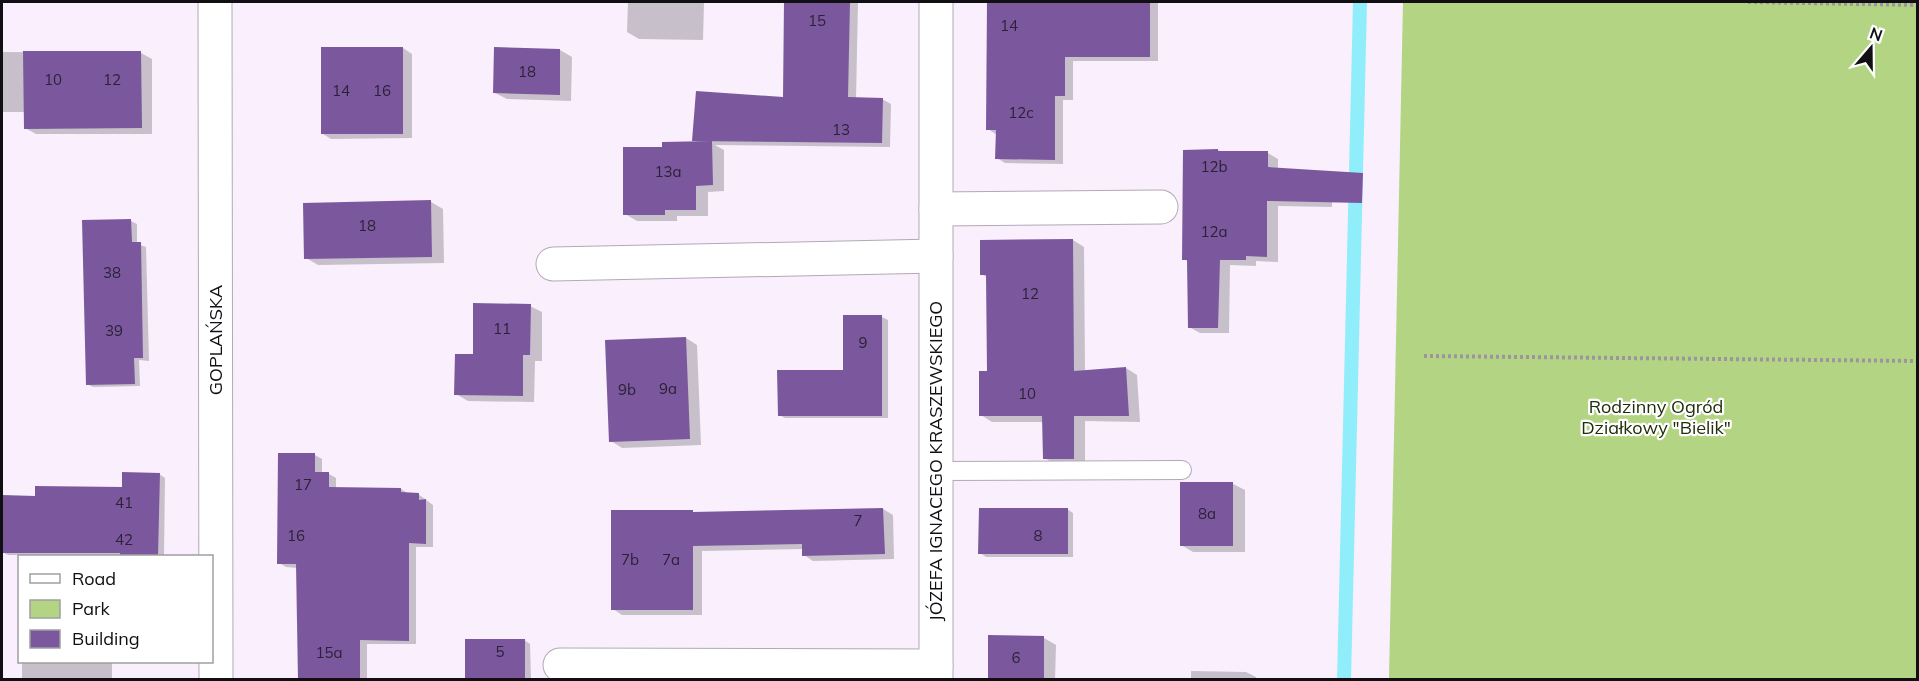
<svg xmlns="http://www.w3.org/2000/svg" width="1919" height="681" font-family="Mulish,sans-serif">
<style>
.green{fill:#b3d483}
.shadow{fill:#0003}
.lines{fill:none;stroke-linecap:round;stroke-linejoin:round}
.stream{stroke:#90edfa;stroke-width:14}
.building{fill:#7b589e}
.lane-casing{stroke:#b2a9b6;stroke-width:20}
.street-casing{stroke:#b2a9b6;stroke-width:35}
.path{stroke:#9c959f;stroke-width:4;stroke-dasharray:3 3;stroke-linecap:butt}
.lane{stroke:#fff;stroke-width:18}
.street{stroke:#fff;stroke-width:33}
.labels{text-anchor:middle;stroke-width:4.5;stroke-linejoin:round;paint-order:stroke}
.number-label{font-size:15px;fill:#2c2136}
.street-label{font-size:18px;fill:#120f14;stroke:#fff}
.park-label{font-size:18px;fill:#212e0c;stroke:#fff}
</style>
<rect width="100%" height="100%" fill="#f9effd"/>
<path class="green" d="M1403 2H1917V679H1389Z"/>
<g class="shadow">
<path d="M628 2H704L703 40 639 39 627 32Z"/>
<path d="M785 2H858L856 99H882L891 104 890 147 715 145 724 150V191L708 192V216H677V221H637L625 214 663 148 699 143 694 140 784 98Z"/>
<path d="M988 2H1156L1158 3V61H1073V100H1063V164L1005 163 997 158V135L988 129Z"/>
<path d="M403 48 412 54V138L331 139 323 134Z"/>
<path d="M560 50 572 57 571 101 507 99 495 93Z"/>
<path d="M2 52 141 53 152 59V134H36L25 128V112H2Z"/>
<path d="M1218 150 1222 152 1268 153 1278 159V169L1332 178V207L1278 206V262L1256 261V266L1230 265 1229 333H1200L1189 327V262L1184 259Z"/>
<path d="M431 202 443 209 444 263 318 265 306 258Z"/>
<path d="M131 221 137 224V244L146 247 149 361 139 360 140 386 93 387 87 384Z"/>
<path d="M1073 240 1084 247 1085 372 1126 368 1137 375 1140 422 1085 421V465H1056L1045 458 1044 422H992L981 415 988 372 987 277 981 274Z"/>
<path d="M530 306 542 312V361H535L534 402 468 401 456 394 474 356Z"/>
<path d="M882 317 888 320V418H785L779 415 845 371Z"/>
<path d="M686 338 697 345 701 445 622 448 611 441 607 341Z"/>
<path d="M279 454 315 455 322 459V474H329L336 478V489H401L409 494H418L433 505V547H416V644H367V680H300L298 568 286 567 279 563Z"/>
<path d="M159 474 165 478 164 556 8 555 2 552 3 497H36L123 488Z"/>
<path d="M1233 484 1245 490V552H1193L1181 545Z"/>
<path d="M883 509 893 515 894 559 813 561 804 555 803 549 702 551V615H622L613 609 692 511 695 513Z"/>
<path d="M1067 509 1073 513V557H986L980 553Z"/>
<path d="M1044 638 1056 645 1055 680H989Z"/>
<path d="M524 640 530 644 531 680H467Z"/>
<rect x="22" y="662" width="90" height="18"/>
<path d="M1191 671 1246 672 1256 677V680H1191Z"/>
</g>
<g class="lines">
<path class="stream" d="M1344 680 1360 2"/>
</g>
<g class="building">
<path d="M784 2H850L848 97 883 98 882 143 692 141 696 91 783 97Z"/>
<path d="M987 2H1150V57H1065V96H1055V160L995 159 996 130H986Z"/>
<rect x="321" y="47" width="82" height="87"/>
<path d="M494 47 560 49V95L493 93Z"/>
<path d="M23 51H141L142 128 24 129Z"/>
<path d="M712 141 713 185 696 186V210H665V215H623V147H662V142Z"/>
<path d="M1218 149V151H1268V167L1363 173 1362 203 1267 201V257L1246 256V260H1220L1218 328H1188L1187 260H1182L1183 150Z"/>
<path d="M431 200 432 257 304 259 303 203Z"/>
<path d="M131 219 132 242H141L143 358H134L135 384 86 385 82 220Z"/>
<path d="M1073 239 1074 371 1126 367 1129 416H1074V459H1043L1042 416H979V371H987L986 275H980V240Z"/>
<path d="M473 303 531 304 530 355H523V396L454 395 455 354H473Z"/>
<path d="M843 315H882V416H778L777 370H843Z"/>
<path d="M686 337 690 439 609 442 605 340Z"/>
<path d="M278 453H315V472H329V487L401 488V492L419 493V500L426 499V544L409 543V641L360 640V680H298L296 564H277Z"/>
<path d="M122 472 160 473 158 556H120V553H2V495L35 496V486L122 487Z"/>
<rect x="1180" y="482" width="53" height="64"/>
<path d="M883 508 885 554 802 556V544L693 546V610H611V510H693V512Z"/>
<path d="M979 508H1068V554H978Z"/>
<path d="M988 635 1044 636V680H988Z"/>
<rect x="465" y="639" width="60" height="41"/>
</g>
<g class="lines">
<g class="lane-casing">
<path id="lane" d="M936 471 1182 470"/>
</g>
<g class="street-casing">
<g id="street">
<path d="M215 2 216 680"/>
<path d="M936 2V680"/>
<path d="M936 209 1161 207"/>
<path d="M553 264 936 256"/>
<path d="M560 665 936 666"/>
</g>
</g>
<g class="path">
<path d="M1748 2 1918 5"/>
<path d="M1424 356 1918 361"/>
</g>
<use href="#lane" class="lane"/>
<use href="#street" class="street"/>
</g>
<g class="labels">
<g class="number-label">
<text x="817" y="26">15</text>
<text x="1009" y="31">14</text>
<text x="527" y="77">18</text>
<text x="53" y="85">10</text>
<text x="112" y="85">12</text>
<text x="341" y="96">14</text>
<text x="382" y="96">16</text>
<text x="1021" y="118">12c</text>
<text x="841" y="135">13</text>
<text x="1214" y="172">12b</text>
<text x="668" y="177">13a</text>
<text x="367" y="231">18</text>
<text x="1214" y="237">12a</text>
<text x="112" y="278">38</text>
<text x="1030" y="299">12</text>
<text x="502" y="334">11</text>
<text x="114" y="336">39</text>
<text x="863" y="348">9</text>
<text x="668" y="394">9a</text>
<text x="627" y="395">9b</text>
<text x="1027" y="399">10</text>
<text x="303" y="490">17</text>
<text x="124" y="508">41</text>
<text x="1207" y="519">8a</text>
<text x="858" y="526">7</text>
<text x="296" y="541">16</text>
<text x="1038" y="541">8</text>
<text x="124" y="545">42</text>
<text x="630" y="565">7b</text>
<text x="671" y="565">7a</text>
<text x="500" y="657">5</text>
<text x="329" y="658">15a</text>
<text x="1016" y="663">6</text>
</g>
<g class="street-label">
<text transform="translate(216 340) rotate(-90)" y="6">GOPLAŃSKA</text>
<text transform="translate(936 461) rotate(-90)" y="6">JÓZEFA IGNACEGO KRASZEWSKIEGO</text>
</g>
<g class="park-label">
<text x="1656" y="413">Rodzinny Ogród<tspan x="1656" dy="21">Działkowy "Bielik"</tspan></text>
</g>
</g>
<rect width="1919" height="681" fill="none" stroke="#120f14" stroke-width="6"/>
<rect x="18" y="555" width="195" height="108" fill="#ffffff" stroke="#a09fa1" stroke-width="1.5"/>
<rect x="30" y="574" width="30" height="9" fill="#ffffff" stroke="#a09fa1" stroke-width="1.5"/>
<text x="72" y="585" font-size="18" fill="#120f14">Road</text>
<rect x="30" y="600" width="30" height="18" fill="#b3d483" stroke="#a09fa1" stroke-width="1.5"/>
<text x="72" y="615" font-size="18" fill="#120f14">Park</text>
<rect x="30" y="630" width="30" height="18" fill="#7b589e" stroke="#a09fa1" stroke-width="1.5"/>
<text x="72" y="645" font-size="18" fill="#120f14">Building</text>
<g transform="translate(1871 48) rotate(20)" stroke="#ffffff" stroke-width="4.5" paint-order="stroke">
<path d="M0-4.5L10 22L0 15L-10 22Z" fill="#120f14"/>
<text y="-9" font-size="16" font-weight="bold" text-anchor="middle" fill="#120f14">N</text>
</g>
</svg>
